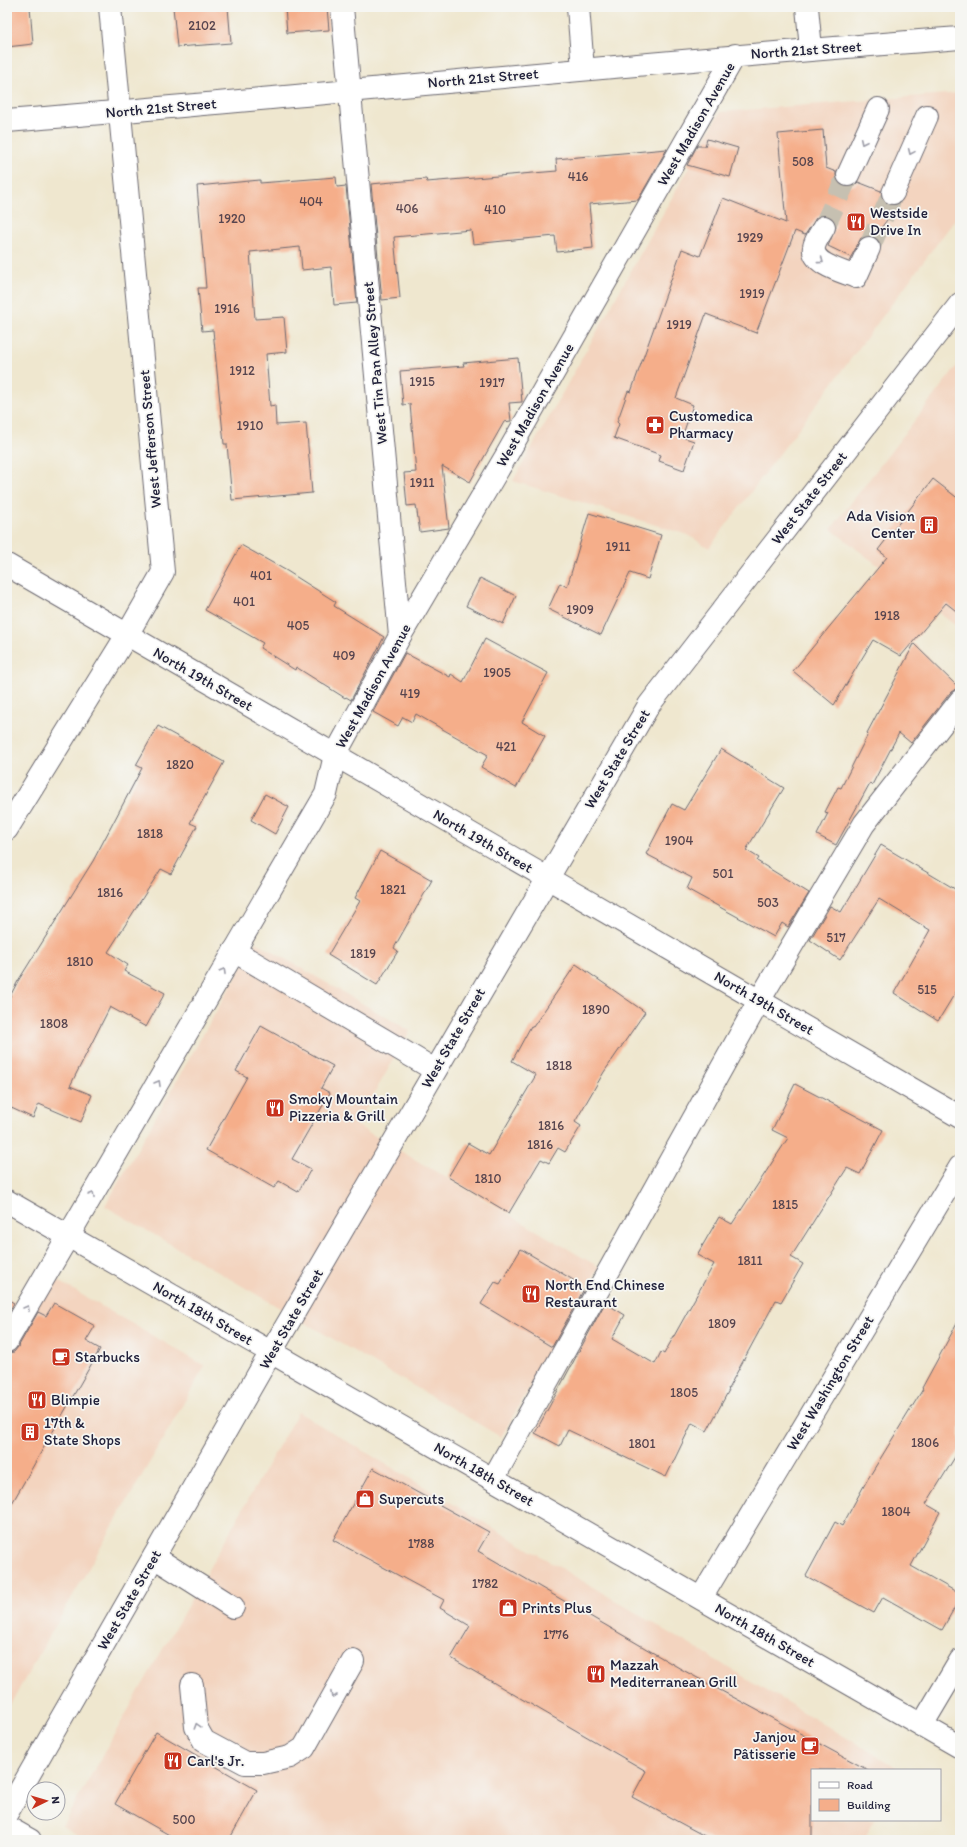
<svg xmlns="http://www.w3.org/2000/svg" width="967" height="1847" font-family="Itim,sans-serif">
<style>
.built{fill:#f3d4bf}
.building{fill:#f5ae8a}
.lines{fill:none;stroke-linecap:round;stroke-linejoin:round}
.minor-tunnel{stroke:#c6c0b1;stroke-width:22;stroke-dasharray:22 11;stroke-linecap:butt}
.minor-casing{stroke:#6a676f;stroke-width:24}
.major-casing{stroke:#6a676f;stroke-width:24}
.minor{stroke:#fff;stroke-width:22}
.major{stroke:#fff;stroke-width:22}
.oneway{stroke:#9c9ca7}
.labels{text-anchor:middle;stroke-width:3.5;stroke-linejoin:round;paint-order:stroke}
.number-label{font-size:13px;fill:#57454f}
.street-label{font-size:15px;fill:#22223b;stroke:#f6f6f2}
.poi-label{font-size:15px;fill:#22223b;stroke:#f6f6f2;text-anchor:start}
</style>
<rect width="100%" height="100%" fill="#f6f6f2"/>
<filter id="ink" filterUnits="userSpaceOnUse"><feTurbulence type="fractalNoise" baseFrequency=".025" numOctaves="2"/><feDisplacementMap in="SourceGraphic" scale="8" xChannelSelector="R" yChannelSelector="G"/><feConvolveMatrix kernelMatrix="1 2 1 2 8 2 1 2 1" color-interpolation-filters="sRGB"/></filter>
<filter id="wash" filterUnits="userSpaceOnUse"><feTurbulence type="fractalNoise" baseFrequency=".012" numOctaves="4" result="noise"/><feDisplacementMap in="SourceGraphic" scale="16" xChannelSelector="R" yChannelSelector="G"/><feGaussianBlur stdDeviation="0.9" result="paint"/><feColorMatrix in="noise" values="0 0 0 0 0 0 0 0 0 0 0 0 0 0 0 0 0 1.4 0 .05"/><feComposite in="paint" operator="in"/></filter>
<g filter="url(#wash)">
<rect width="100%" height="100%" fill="#efe7cf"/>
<g class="built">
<path d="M960 93V213L709 548 688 535 513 481 720 112Z"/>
<path d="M960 362V629L831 529Z"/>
<path d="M256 942 410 1031 356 1125 599 1267 501 1437 105 1206Z"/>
<path d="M51 1277 205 1366 7 1710V1353Z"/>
<path d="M298 1412 901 1770H812V1820H875L865 1837 870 1840H87L62 1826Z"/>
</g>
<g id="blocks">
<g class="building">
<path d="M7 7H30L33 44 7 47Z"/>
<path d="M173 7H228L231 43 177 47Z"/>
<path d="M285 7H327L329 30 287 33Z"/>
<path d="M823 130 826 168 836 172V177L838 183 843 186 849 187 855 185 858 182 881 191 883 200 888 204 894 205 900 203 874 237 868 236 861 238 851 257 828 246 836 227 835 221 830 216 823 215 817 217 805 235 795 231 756 333 706 314 676 398 693 405 682 437 694 441 684 470 659 461 661 455 614 438 619 424 617 422 628 391 631 392 682 249 700 256 723 198 786 223 778 134Z"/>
<path d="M707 139 738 148 730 177 687 165 697 146H705Z"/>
<path d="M667 149 638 200 589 204 593 248 557 252 555 236 473 244 471 230 394 237 400 298 382 300 371 184 426 179 427 182 557 171 556 159Z"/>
<path d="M336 177 337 187 346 186 357 303 334 305 331 267 302 270 300 247 250 252 255 319 284 317 287 352 266 354 270 406 275 405 276 425 306 423 312 493 232 500 227 444H224L213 330 202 331 198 288H206L197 186 260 180V183Z"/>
<path d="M518 358 522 402 509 403 511 421 504 422 470 482 442 466 449 528 420 532 416 505 407 506 404 473 416 472 410 404 403 405 400 371 464 366 463 363Z"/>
<path d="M933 479 960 500V614L946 603 901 656 873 640 834 705 793 671 887 557 878 550Z"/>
<path d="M589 513 661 535 648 579 630 573 601 635 548 609 560 583 567 587Z"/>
<path d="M241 545 287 571 336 602 334 606 384 637 351 700 346 697 345 698 296 667 295 670 260 648 263 643 205 610Z"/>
<path d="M480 578 516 596 503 624 466 606Z"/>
<path d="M485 639 548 673 522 722 545 736 516 788 481 767 488 755 416 714 412 722 403 717 398 726 373 712 405 653 450 677 451 674 463 682Z"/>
<path d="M914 644 958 687 950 693 911 743 899 733 872 785 870 783 836 845 817 835 828 813 825 812 838 787 841 788 868 734 867 733Z"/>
<path d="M158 726 224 762 190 823 197 826 171 874 161 869 108 952 128 965 124 971 165 993 146 1027 110 1007 70 1086 92 1095 81 1122 39 1104 33 1118 7 1106V1002L18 981 93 861 142 768 136 765Z"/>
<path d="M721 749 784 788 746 850 759 858 757 861 809 893 788 927 782 923 774 937 687 889 692 878 646 854 672 804 684 810Z"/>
<path d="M265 794 289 807 275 834 251 820Z"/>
<path d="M881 845 960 892V985L938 1021 894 993 930 930 879 899 840 960 810 940 830 906 841 912Z"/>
<path d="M380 851 432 880 394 948 398 951 377 985 328 955 360 901 355 898Z"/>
<path d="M576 964 645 1012 604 1072 575 1122 581 1126 565 1152 558 1148 549 1163 541 1159 509 1213 448 1177 468 1143 489 1155 536 1075 512 1061 531 1026 533 1027Z"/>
<path d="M261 1026 333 1066 321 1088 330 1093 292 1159 311 1169 298 1192 279 1181 274 1188 206 1150 247 1077 236 1071Z"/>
<path d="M795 1084 883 1130 860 1174 847 1168 791 1257 803 1264 781 1302 776 1300 728 1389 729 1390 707 1431 692 1423 666 1477 568 1430 560 1446 535 1433 605 1303 625 1315 612 1339 655 1364 661 1352 664 1354 714 1264 697 1255 719 1217 732 1224 788 1138 772 1130Z"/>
<path d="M521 1249 580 1284 578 1288 583 1291 552 1347 481 1304 495 1282 500 1284Z"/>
<path d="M7 1299 14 1303 7 1316Z"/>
<path d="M54 1303 95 1326 86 1341 100 1349 7 1512V1353L14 1352 18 1347 38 1312 46 1316Z"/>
<path d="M960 1318V1449L926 1504 940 1512 911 1566 960 1594V1598L942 1630 883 1597 874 1613 806 1576 835 1522 842 1526 866 1482 923 1389 922 1388Z"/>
<path d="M373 1468 489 1532 478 1551 681 1669 868 1770H812V1840H712L632 1797 646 1771 451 1658 470 1626 440 1608 444 1600 333 1540Z"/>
<path d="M156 1732 257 1790 229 1840H178L115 1804Z"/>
</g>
</g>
</g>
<g filter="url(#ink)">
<use href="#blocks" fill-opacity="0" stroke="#6a676f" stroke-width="1"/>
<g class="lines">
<g class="minor-tunnel">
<path d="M824 227 848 175"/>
<path d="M869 248 893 193"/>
</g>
<g class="minor-casing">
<g id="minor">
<path d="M342 7 400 636"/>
<path d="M578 7 583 69"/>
<path d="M807 7 811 49"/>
<path d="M7 121C325 95 642 62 960 38"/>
<path d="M848 175 878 109"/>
<path d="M893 193 927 116"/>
<path d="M824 227C821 233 815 240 814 247 811 264 844 272 856 277L869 248"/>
<path d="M7 565 960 1117"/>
<path d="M7 829 127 635 163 572 110 7"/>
<path d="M234 951 435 1070"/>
<path d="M7 1201 960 1747"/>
<path d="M7 1341 326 794 335 755 400 636 506 456 735 55"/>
<path d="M493 1479 759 1001 864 824 960 701"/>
<path d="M154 1557 233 1607"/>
<path d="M701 1598 960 1167"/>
<path d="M192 1685 196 1727 204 1741 245 1763H263L290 1757 304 1748 353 1661"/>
<path d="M922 1725 960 1661"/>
<path d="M7 1827 30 1840"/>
</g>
</g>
<g class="major-casing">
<path id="major" d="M7 1813 271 1352 649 705 960 304"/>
</g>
<use href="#minor" class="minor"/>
<use href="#major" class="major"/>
</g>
<defs><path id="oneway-chevron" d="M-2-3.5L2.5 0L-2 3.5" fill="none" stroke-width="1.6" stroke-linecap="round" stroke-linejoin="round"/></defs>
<g class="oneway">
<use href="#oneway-chevron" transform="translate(863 142) rotate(115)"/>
<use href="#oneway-chevron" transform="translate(911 152) rotate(114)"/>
<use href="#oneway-chevron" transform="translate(821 261) rotate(37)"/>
<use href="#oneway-chevron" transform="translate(223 971) rotate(-60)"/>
<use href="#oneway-chevron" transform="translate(158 1083) rotate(-60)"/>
<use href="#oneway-chevron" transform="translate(92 1195) rotate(-60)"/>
<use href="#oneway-chevron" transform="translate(27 1308) rotate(-60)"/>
<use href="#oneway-chevron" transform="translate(333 1695) rotate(119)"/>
<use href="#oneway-chevron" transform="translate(197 1726) rotate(-107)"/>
</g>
</g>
<defs>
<g id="restaurant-square" transform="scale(1)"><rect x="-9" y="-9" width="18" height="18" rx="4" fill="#c8321e" stroke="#f6f6f2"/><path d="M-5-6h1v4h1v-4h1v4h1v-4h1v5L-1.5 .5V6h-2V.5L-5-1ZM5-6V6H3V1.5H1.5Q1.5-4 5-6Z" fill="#fff"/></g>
<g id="pharmacy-square" transform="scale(1)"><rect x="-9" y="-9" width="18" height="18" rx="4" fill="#c8321e" stroke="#f6f6f2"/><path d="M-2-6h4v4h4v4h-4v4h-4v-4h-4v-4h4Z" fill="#fff"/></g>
<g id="building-square" transform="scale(1)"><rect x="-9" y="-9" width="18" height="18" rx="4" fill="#c8321e" stroke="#f6f6f2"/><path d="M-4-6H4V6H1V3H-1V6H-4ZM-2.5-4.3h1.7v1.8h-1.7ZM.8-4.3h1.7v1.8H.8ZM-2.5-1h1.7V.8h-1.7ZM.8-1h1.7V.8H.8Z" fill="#fff"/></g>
<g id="cafe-square" transform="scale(1)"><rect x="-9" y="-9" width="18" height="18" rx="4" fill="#c8321e" stroke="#f6f6f2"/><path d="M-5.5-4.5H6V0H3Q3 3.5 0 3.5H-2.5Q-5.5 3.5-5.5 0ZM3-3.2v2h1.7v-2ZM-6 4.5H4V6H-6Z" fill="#fff"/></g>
<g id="shop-square" transform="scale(1)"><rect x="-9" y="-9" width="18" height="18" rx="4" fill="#c8321e" stroke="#f6f6f2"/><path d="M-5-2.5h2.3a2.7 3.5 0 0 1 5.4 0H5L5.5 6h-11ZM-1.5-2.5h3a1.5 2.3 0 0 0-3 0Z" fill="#fff"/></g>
</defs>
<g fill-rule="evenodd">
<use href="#restaurant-square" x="856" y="222"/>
<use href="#pharmacy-square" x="655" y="425"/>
<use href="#building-square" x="929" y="525"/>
<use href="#restaurant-square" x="275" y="1108"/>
<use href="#restaurant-square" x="531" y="1294"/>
<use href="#cafe-square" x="61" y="1357"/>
<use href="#restaurant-square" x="37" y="1400"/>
<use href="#building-square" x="30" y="1432"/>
<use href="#shop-square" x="365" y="1499"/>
<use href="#shop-square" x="508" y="1608"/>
<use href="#restaurant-square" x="596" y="1674"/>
<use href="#cafe-square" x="810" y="1746"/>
<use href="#restaurant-square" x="173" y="1761"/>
</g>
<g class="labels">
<g class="number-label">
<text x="202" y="30">2102</text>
<text x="803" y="166">508</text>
<text x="578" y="181">416</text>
<text x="311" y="206">404</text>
<text x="407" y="213">406</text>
<text x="495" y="214">410</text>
<text x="232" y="223">1920</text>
<text x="750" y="242">1929</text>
<text x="752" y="298">1919</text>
<text x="227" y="313">1916</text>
<text x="679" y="329">1919</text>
<text x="242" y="375">1912</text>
<text x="422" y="386">1915</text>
<text x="492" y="387">1917</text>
<text x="250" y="430">1910</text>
<text x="422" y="487">1911</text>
<text x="618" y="551">1911</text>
<text x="261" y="580">401</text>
<text x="244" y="606">401</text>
<text x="580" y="614">1909</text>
<text x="887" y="620">1918</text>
<text x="298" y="630">405</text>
<text x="344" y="660">409</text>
<text x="497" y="677">1905</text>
<text x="410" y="698">419</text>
<text x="506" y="751">421</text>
<text x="180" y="769">1820</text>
<text x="150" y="838">1818</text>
<text x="679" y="845">1904</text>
<text x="723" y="878">501</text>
<text x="393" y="894">1821</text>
<text x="110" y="897">1816</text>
<text x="768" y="907">503</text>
<text x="836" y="942">517</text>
<text x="363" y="958">1819</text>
<text x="80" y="966">1810</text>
<text x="927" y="994">515</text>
<text x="596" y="1014">1890</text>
<text x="54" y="1028">1808</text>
<text x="559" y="1070">1818</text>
<text x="551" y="1130">1816</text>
<text x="540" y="1149">1816</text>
<text x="488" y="1183">1810</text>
<text x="785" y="1209">1815</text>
<text x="750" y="1265">1811</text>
<text x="722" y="1328">1809</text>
<text x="684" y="1397">1805</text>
<text x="925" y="1447">1806</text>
<text x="642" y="1448">1801</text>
<text x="896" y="1516">1804</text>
<text x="421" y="1548">1788</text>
<text x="485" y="1588">1782</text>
<text x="556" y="1639">1776</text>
<text x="184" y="1824">500</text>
</g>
<g class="street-label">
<text transform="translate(806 50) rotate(-4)" y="5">North 21st Street</text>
<text transform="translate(483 78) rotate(-5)" y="5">North 21st Street</text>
<text transform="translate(161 108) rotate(-5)" y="5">North 21st Street</text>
<text transform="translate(696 124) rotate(-60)" y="5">West Madison Avenue</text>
<text transform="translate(375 363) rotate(-95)" y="5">West Tin Pan Alley Street</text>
<text transform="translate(535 405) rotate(-60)" y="5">West Madison Avenue</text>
<text transform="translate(150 439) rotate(-95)" y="5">West Jefferson Street</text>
<text transform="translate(809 498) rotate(-52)" y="5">West State Street</text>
<text transform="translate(203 679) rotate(30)" y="5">North 19th Street</text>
<text transform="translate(373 686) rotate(-61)" y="5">West Madison Avenue</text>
<text transform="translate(617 759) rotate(-59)" y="5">West State Street</text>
<text transform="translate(483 841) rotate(30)" y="5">North 19th Street</text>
<text transform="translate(764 1003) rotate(30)" y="5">North 19th Street</text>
<text transform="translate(453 1038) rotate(-60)" y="5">West State Street</text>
<text transform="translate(203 1313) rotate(30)" y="5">North 18th Street</text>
<text transform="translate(291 1319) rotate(-60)" y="5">West State Street</text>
<text transform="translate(830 1383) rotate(-59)" y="5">West Washington Street</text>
<text transform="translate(484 1474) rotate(30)" y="5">North 18th Street</text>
<text transform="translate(129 1600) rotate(-60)" y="5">West State Street</text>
<text transform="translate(765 1635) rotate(30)" y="5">North 18th Street</text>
</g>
<g class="poi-label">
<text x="870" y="218">Westside<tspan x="870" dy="17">Drive In</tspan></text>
<text x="669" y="421">Customedica<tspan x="669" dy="17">Pharmacy</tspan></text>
<text x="915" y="521" text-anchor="end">Ada Vision<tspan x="915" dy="17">Center</tspan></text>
<text x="289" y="1104">Smoky Mountain<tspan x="289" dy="17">Pizzeria &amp; Grill</tspan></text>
<text x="545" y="1290">North End Chinese<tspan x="545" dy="17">Restaurant</tspan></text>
<text x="75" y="1362">Starbucks</text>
<text x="51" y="1405">Blimpie</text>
<text x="44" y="1428">17th &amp;<tspan x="44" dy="17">State Shops</tspan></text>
<text x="379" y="1504">Supercuts</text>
<text x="522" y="1613">Prints Plus</text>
<text x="610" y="1670">Mazzah<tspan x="610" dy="17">Mediterranean Grill</tspan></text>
<text x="796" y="1742" text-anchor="end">Janjou<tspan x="796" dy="17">Pâtisserie</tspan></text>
<text x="187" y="1766">Carl's Jr.</text>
</g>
</g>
<rect width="967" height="1847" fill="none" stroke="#f6f6f2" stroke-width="24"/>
<rect x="811" y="1769" width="130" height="52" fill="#f6f6f2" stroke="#a1a1a9"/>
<rect x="819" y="1782" width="20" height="6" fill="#ffffff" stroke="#a1a1a9"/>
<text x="847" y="1789" font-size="12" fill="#22223b">Road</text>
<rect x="819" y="1799" width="20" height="12" fill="#f5ae8a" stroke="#a1a1a9"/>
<text x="847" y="1809" font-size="12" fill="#22223b">Building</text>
<g transform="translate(46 1801) rotate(85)"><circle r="19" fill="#f6f6f2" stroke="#a1a1a9"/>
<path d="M0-3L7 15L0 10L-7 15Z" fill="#c8321e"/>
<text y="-6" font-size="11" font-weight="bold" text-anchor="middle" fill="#22223b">N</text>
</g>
</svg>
